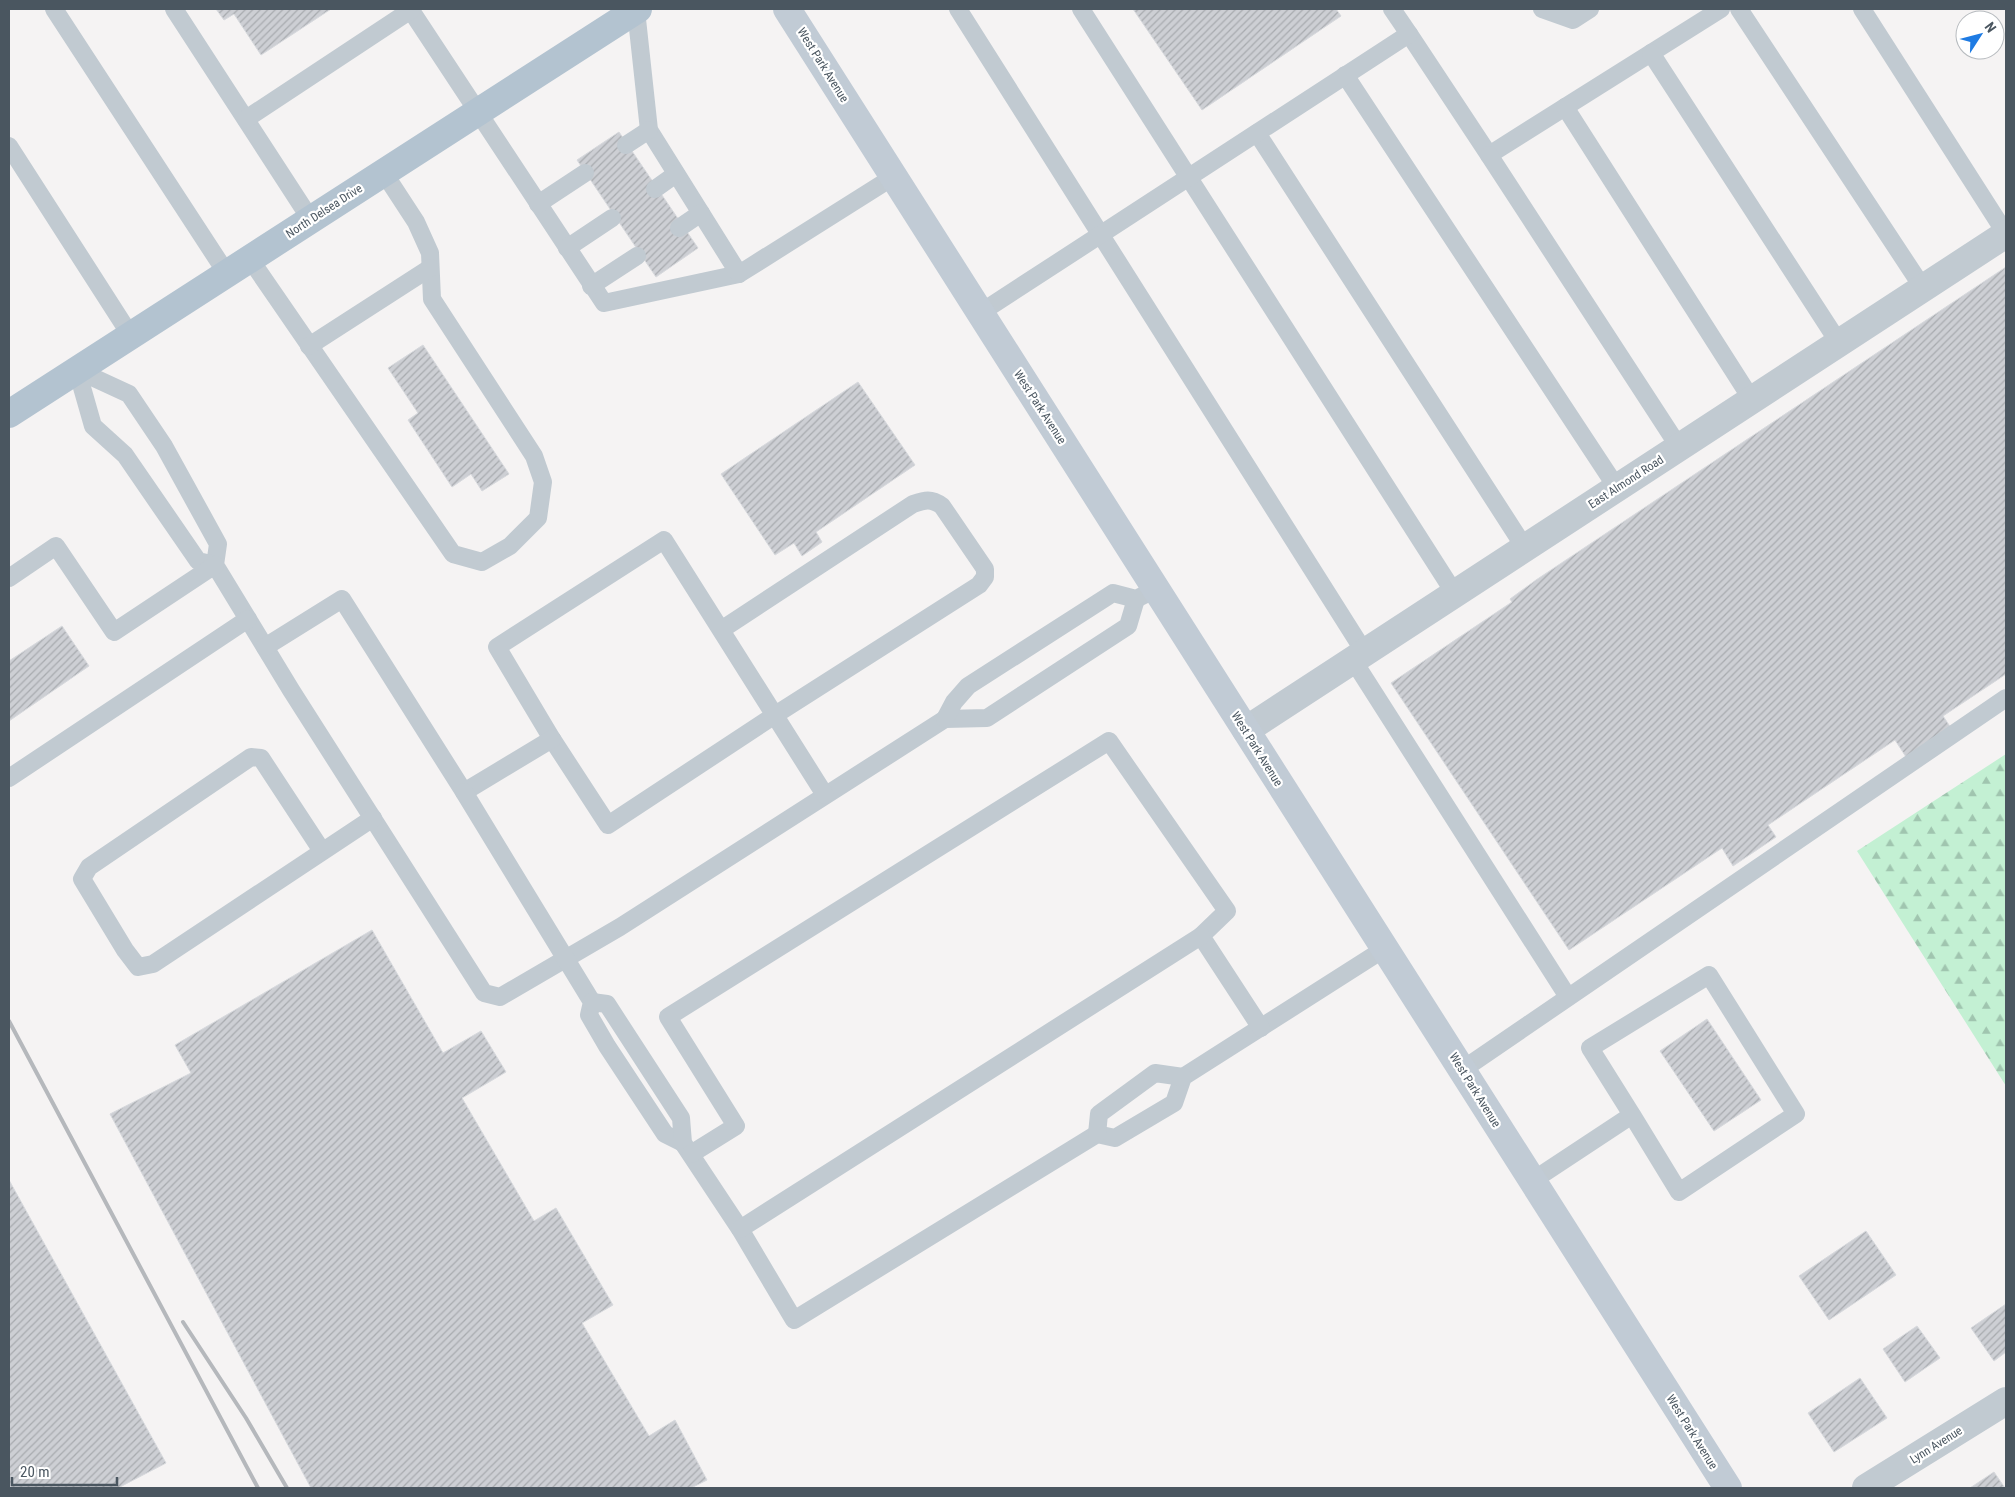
<svg xmlns="http://www.w3.org/2000/svg" width="2015" height="1497" font-family="'Roboto Condensed',sans-serif">
<style>
.forest{fill:url(#forest-firs)}
.building{fill:url(#building-hatch);stroke:#d7d9dd}
.lines{fill:none;stroke-linecap:round;stroke-linejoin:round}
.lane{stroke:#c1cad1;stroke-width:18}
.street{stroke:#c1cad1;stroke-width:28}
.secondary{stroke:#c1cbd5;stroke-width:28}
.primary{stroke:#b3c3d0;stroke-width:28}
.rail{stroke:#b5b8bc;stroke-width:4}
.labels{text-anchor:middle;stroke-width:4.5;stroke-linejoin:round;paint-order:stroke}
.street-label{font-size:12px;fill:#4a5660;stroke:#fff}
</style>
<defs>
<pattern id="forest-firs" width="22" height="20" patternUnits="userSpaceOnUse" patternTransform="scale(1.25)"><rect width="22" height="20" fill="#c3f0d3"/><path d="M5 1l3.5 6h-7zM16 11l3.5 6h-7z" fill="#a0c5af"/></pattern>
<pattern id="building-hatch" width="6" height="6" patternUnits="userSpaceOnUse" patternTransform="scale(1.25)"><rect width="6" height="6" fill="#cdcfd4"/><path d="M-1 1l2-2M0 6l6-6M5 7l2-2" fill="none" stroke="#a8abaf"/></pattern>
</defs>
<rect width="100%" height="100%" fill="#f5f3f3"/>
<path class="forest" d="M2006 754V1086L1857 851Z"/>
<g class="building">
<path d="M216 9H331L261 55 234 14 224 20Z"/>
<path d="M1133 9H1336L1341 16 1202 110Z"/>
<path d="M619 132 698 248 656 277 577 160Z"/>
<path d="M2006 267V674L1943 716 1953 731 1908 760 1895 740 1768 825 1776 837 1733 866 1722 848 1569 950 1391 683 1512 602 1510 599 1536 580Z"/>
<path d="M423 345 509 474 482 491 471 474 452 487 408 420 418 413 388 368Z"/>
<path d="M858 382 915 465 816 532 822 542 802 556 794 543 775 555 721 474Z"/>
<path d="M62 626 89 666 9 721V661Z"/>
<path d="M372 930 443 1053 481 1031 506 1072 462 1098 534 1221 556 1208 613 1305 582 1323 649 1436 675 1420 707 1480 691 1488H311L110 1114 191 1073 175 1045Z"/>
<path d="M1707 1019 1761 1100 1714 1131 1660 1051Z"/>
<path d="M9 1180 166 1463 118 1488H9Z"/>
<path d="M1866 1231 1896 1275 1829 1320 1799 1276Z"/>
<path d="M2006 1304V1352L1994 1361 1971 1328Z"/>
<path d="M1917 1326 1940 1358 1905 1382 1883 1349Z"/>
<path d="M1860 1378 1887 1418 1834 1452 1808 1413Z"/>
<path d="M1994 1472 2005 1488H1970Z"/>
</g>
<g class="lines">
<g class="lane">
<path d="M54 9 227 274"/>
<path d="M174 9 311 220"/>
<path d="M410 9 604 303 739 274 893 177"/>
<path d="M958 9 1365 653"/>
<path d="M1081 9 1455 594"/>
<path d="M1542 9 1573 20 1590 9"/>
<path d="M1739 9 1923 288"/>
<path d="M1862 9 2006 234"/>
<path d="M636 10 649 130 739 274"/>
<path d="M1409 34 1489 155 1721 9"/>
<path d="M1651 53 1839 343"/>
<path d="M1345 75 1617 488"/>
<path d="M1565 107 1752 400"/>
<path d="M246 119 411 10"/>
<path d="M1257 133 1525 548"/>
<path d="M626 145 649 130"/>
<path d="M9 146 131 336"/>
<path d="M1489 155 1679 447"/>
<path d="M655 189 676 174"/>
<path d="M538 204 585 173"/>
<path d="M679 228 701 213"/>
<path d="M567 248 612 218"/>
<path d="M250 259 453 554 482 562 510 546 538 518 543 482 534 456 432 299 430 253 416 222 384 173"/>
<path d="M591 286 637 256"/>
<path d="M980 313 1409 34 1392 9"/>
<path d="M309 346 430 268"/>
<path d="M77 370 129 394 164 446 218 544 215 565 291 690 484 993 500 997 620 927 945 719 987 718 1128 626 1136 599"/>
<path d="M77 370 93 426 125 455 198 561 215 565"/>
<path d="M9 578 56 546 114 632 215 565"/>
<path d="M721 630 913 504C925 500 931 498 942 506L985 569V577L979 585 775 715 608 825 552 739 497 647 664 540 825 795"/>
<path d="M265 647 342 599 464 792 552 739"/>
<path d="M1353 660 1568 997"/>
<path d="M945 719 954 702 968 686 1113 593 1136 599 1146 594"/>
<path d="M9 778 248 619"/>
<path d="M464 792 592 1002 589 1015 607 1046 665 1134 683 1143"/>
<path d="M322 851 261 758 251 757 89 867 82 879 125 950 138 967 153 964 373 818"/>
<path d="M592 1002 607 1004 681 1118 683 1143 740 1229 794 1320 1097 1134 1115 1138 1174 1103 1183 1077 1384 949"/>
<path d="M1462 1070 2006 698"/>
<path d="M1097 1134 1099 1114 1155 1073 1183 1077"/>
<path d="M691 1154 736 1126 668 1017 1109 741 1227 911 1201 936 1261 1028"/>
<path d="M1532 1181 1632 1115 1590 1048 1709 975 1796 1114 1679 1192 1632 1115"/>
<path d="M740 1229 1201 936"/>
</g>
<g class="street">
<path d="M1246 730 2006 234"/>
<path d="M1866 1488 2006 1401"/>
</g>
<path class="secondary" d="M787 9 1728 1488"/>
<path class="primary" d="M9 414 638 9"/>
<g class="rail">
<path d="M9 1021 258 1488"/>
<path d="M183 1322 246 1418 287 1488"/>
</g>
</g>
<g class="labels">
<g class="street-label">
<text transform="translate(823 65) rotate(58)" y="4">West Park Avenue</text>
<text transform="translate(324 211) rotate(-33)" y="4">North Delsea Drive</text>
<text transform="translate(1040 407) rotate(57)" y="4">West Park Avenue</text>
<text transform="translate(1626 482) rotate(-33)" y="4">East Almond Road</text>
<text transform="translate(1257 749) rotate(58)" y="4">West Park Avenue</text>
<text transform="translate(1475 1090) rotate(58)" y="4">West Park Avenue</text>
<text transform="translate(1692 1432) rotate(58)" y="4">West Park Avenue</text>
<text transform="translate(1936 1445) rotate(-32)" y="4">Lynn Avenue</text>
</g>
</g>
<rect width="2015" height="1497" fill="none" stroke="#4a5660" stroke-width="20"/>
<g transform="translate(1980 35) rotate(54)"><circle r="24" fill="#ffffff" stroke="#b7bbbf"/>
<path d="M0-4L9 19L0 12L-9 19Z" fill="#1e7be3"/>
<text y="-8" font-size="14" font-weight="bold" text-anchor="middle" fill="#4a5660">N</text>
</g>
<path d="M12 1477v8h105v-8" fill="none" stroke="#4a5660" stroke-width="2.5"/>
<text x="20" y="1477" font-size="15" fill="#4a5660" stroke="#ffffff" stroke-width="4" paint-order="stroke">20 m</text>
</svg>
